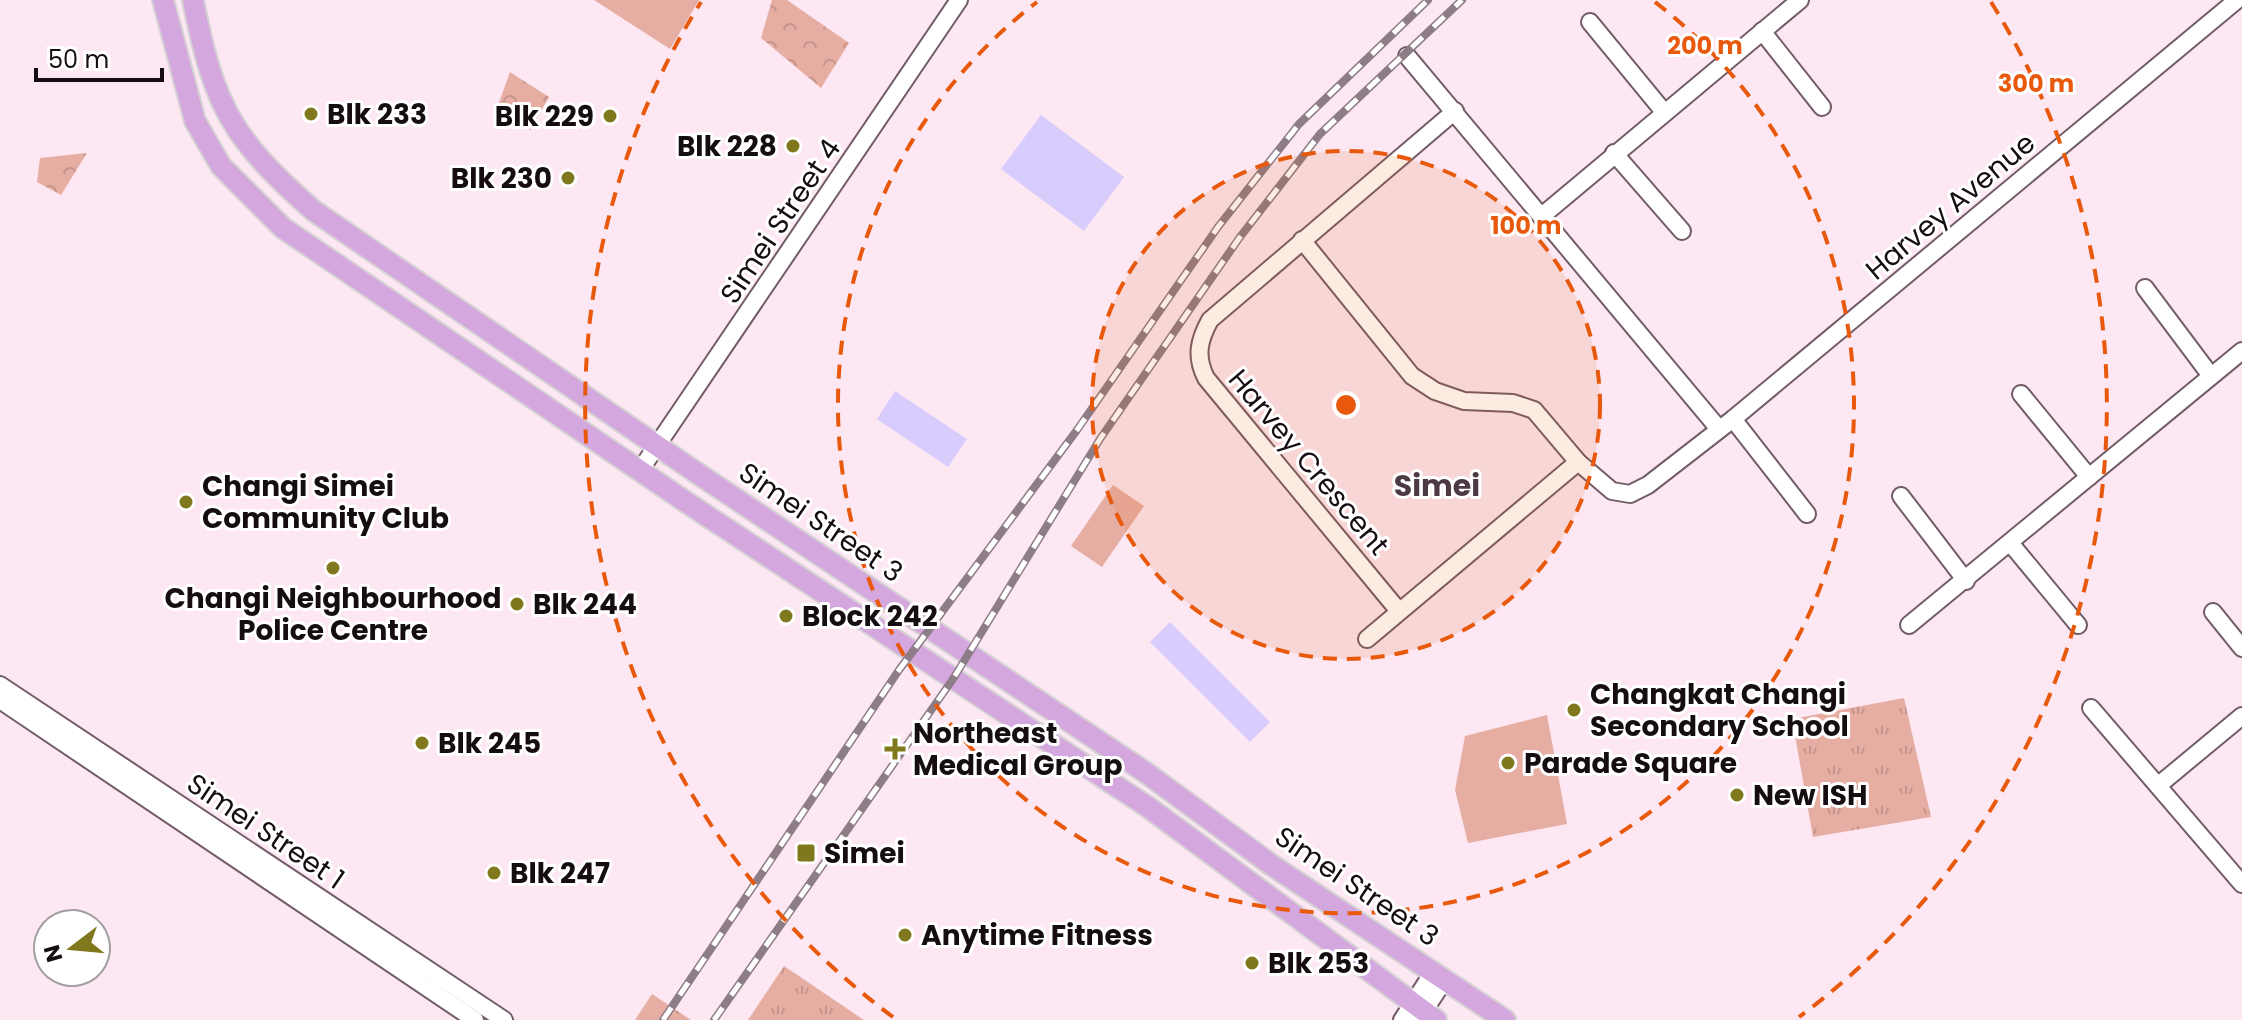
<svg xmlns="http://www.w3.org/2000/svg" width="2242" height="1020" font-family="Poppins,sans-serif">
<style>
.grass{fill:url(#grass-tufts)}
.park{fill:url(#park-crowns)}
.pitch{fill:#e6aea3}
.water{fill:#d7ccfc}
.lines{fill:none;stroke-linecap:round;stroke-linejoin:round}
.minor-casing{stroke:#725c68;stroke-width:20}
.major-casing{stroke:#d5d3d4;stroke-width:24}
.minor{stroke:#fff;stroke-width:16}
.major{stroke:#d4a7df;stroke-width:20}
.rail-casing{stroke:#8d7d86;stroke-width:8}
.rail{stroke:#fff;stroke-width:5;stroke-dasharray:15;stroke-linecap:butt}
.ring{fill:none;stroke:#e8590c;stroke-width:4;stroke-dasharray:14 10}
.poi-dot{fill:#80781d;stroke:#fff;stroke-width:3}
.labels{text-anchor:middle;stroke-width:6;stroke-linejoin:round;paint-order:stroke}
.poi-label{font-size:28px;font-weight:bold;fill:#160d12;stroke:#fff;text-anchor:start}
.street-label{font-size:28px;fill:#160d12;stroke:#fff}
.neighbourhood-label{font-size:30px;font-weight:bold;fill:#4d3944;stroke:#fff}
.centre{fill:#e8590c;stroke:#fff;stroke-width:4}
.ring-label{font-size:24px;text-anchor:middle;font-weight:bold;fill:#e8590c;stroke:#fff;stroke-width:6;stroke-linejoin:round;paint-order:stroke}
</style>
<defs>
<pattern id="grass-tufts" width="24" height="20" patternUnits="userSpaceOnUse" patternTransform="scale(2)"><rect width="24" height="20" fill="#e6aea3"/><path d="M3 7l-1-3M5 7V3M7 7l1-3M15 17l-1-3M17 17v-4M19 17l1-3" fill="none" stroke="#c5948b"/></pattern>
<pattern id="park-crowns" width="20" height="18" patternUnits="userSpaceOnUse" patternTransform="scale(2)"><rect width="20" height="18" fill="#e6aea3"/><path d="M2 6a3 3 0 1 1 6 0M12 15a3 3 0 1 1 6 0" fill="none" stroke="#c5948b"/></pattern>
</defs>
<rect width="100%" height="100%" fill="#fce7f3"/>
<g class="grass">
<path d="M1904 698 1931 817 1813 837 1792 719Z"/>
<path d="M784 966 864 1020H748Z"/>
<path d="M652 994 691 1020H635Z"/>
</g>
<g class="park">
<path d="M772 0H787L849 43 821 88 761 38Z"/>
<path d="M510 72 549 97 530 130 497 108Z"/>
<path d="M87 153 61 195 37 182 40 158Z"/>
</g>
<g class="pitch">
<path d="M594 0H699L670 49Z"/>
<path d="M1113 485 1144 506 1102 567 1071 546Z"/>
<path d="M1547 715 1567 824 1468 843 1455 790 1465 736Z"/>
</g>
<g class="water">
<path d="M1041 115 1124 177 1084 231 1001 169Z"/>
<path d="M895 391 967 439 948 467 877 419Z"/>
<path d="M1170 622 1270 722 1250 742 1150 642Z"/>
</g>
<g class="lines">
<g class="minor-casing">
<g id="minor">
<path d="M1590 22 1664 112"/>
<path d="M1762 31 1822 107"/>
<path d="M1407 56 1719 429"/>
<path d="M1614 153 1682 231"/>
<path d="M1543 215 1800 0"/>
<path d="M1302 240 1412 376 1435 391 1464 401 1513 403 1534 410 1578 462 1612 491 1630 494 1648 485 1733 419 2237 0"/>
<path d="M2145 288 2211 376"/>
<path d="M2021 394 2089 477"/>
<path d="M1733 419 1807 514"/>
<path d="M641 469 959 0"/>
<path d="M1901 496 1966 581"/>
<path d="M2011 544 2078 625"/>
<path d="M1398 610 1206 378C1195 356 1199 340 1210 320L1455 111"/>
<path d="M2213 612 2242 648"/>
<path d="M1909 625 2242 351"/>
<path d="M1367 639 1578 462"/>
<path d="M0 685 504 1020"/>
<path d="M0 700 475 1020"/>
<path d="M2091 708 2242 884"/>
<path d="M2160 784 2242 716"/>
<path d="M1402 1020 1434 971"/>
<path d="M1418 1020 1445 979"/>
</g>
</g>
<g class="major-casing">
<g id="major">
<path d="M163 0 195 121 221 166 283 228 689 504 1148 807 1436 1020"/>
<path d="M193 0C214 107 232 139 314 211L697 473 1145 772 1273 866 1505 1020"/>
</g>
</g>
<use href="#minor" class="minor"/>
<use href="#major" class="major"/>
<g class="rail-casing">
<g id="rail">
<path d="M663 1020 899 670 1077 430 1218 227 1299 124 1428 0"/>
<path d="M714 1020 953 679 1100 439 1240 237 1320 134 1462 0"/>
</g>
</g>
<use href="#rail" class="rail"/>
</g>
<circle cx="1346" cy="405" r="254" fill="#e8590c" fill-opacity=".12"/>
<g class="ring">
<circle cx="1346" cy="405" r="254"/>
<path d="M1655 2A508 508 0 1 1 1037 2"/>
<path d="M893 1017A761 761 0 0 1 701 2M1991 2A761 761 0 0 1 1799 1017"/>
</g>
<g class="poi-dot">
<circle cx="311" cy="114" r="8"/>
<circle cx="610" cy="116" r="8"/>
<circle cx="793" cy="146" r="8"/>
<circle cx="568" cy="178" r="8"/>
<circle cx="186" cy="502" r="8"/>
<circle cx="333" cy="568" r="8"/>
<circle cx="517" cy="604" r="8"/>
<circle cx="786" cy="616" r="8"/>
<circle cx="1574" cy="710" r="8"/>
<circle cx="422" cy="743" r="8"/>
<path d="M891 737h8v8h8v8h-8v8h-8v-8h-8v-8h8z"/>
<circle cx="1508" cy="763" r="8"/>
<circle cx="1737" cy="795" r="8"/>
<rect x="796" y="843" width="20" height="20" rx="4"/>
<circle cx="494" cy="873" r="8"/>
<circle cx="905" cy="935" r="8"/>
<circle cx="1252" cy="963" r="8"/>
</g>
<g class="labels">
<g class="poi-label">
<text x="327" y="124">Blk 233</text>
<text x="594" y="126" text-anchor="end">Blk 229</text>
<text x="777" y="156" text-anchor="end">Blk 228</text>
<text x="552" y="188" text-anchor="end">Blk 230</text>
<text x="202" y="496">Changi Simei<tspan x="202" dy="32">Community Club</tspan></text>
<text x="333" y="608" text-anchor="middle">Changi Neighbourhood<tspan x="333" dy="32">Police Centre</tspan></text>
<text x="533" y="614">Blk 244</text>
<text x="802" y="626">Block 242</text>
<text x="1590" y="704">Changkat Changi<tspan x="1590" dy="32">Secondary School</tspan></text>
<text x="913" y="743">Northeast<tspan x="913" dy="32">Medical Group</tspan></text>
<text x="438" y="753">Blk 245</text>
<text x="1524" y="773">Parade Square</text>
<text x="1753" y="805">New ISH</text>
<text x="824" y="863">Simei</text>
<text x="510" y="883">Blk 247</text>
<text x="921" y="945">Anytime Fitness</text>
<text x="1268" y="973">Blk 253</text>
</g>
<g class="street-label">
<text transform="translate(1950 206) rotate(-40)" y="10">Harvey Avenue</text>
<text transform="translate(780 221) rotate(-56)" y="10">Simei Street 4</text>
<text transform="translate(1309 462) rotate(50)" y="10">Harvey Crescent</text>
<text transform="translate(821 522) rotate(34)" y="10">Simei Street 3</text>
<text transform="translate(266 831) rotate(34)" y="10">Simei Street 1</text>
<text transform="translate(1357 886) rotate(34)" y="10">Simei Street 3</text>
</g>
<g class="neighbourhood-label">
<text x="1437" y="496">Simei</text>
</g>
</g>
<circle cx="1346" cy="405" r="12" class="centre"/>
<g class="ring-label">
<text x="1705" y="54">200 m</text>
<text x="2036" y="92">300 m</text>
<text x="1526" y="234">100 m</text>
</g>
<g transform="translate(72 948) rotate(254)"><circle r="38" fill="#ffffff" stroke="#a29ea0" stroke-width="2"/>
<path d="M0-6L14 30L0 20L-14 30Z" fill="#80781d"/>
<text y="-12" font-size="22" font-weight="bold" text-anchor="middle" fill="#160d12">N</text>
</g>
<path d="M36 68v12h126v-12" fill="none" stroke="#160d12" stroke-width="4"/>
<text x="48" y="68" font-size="24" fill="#160d12" stroke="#ffffff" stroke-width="6" paint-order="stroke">50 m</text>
</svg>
